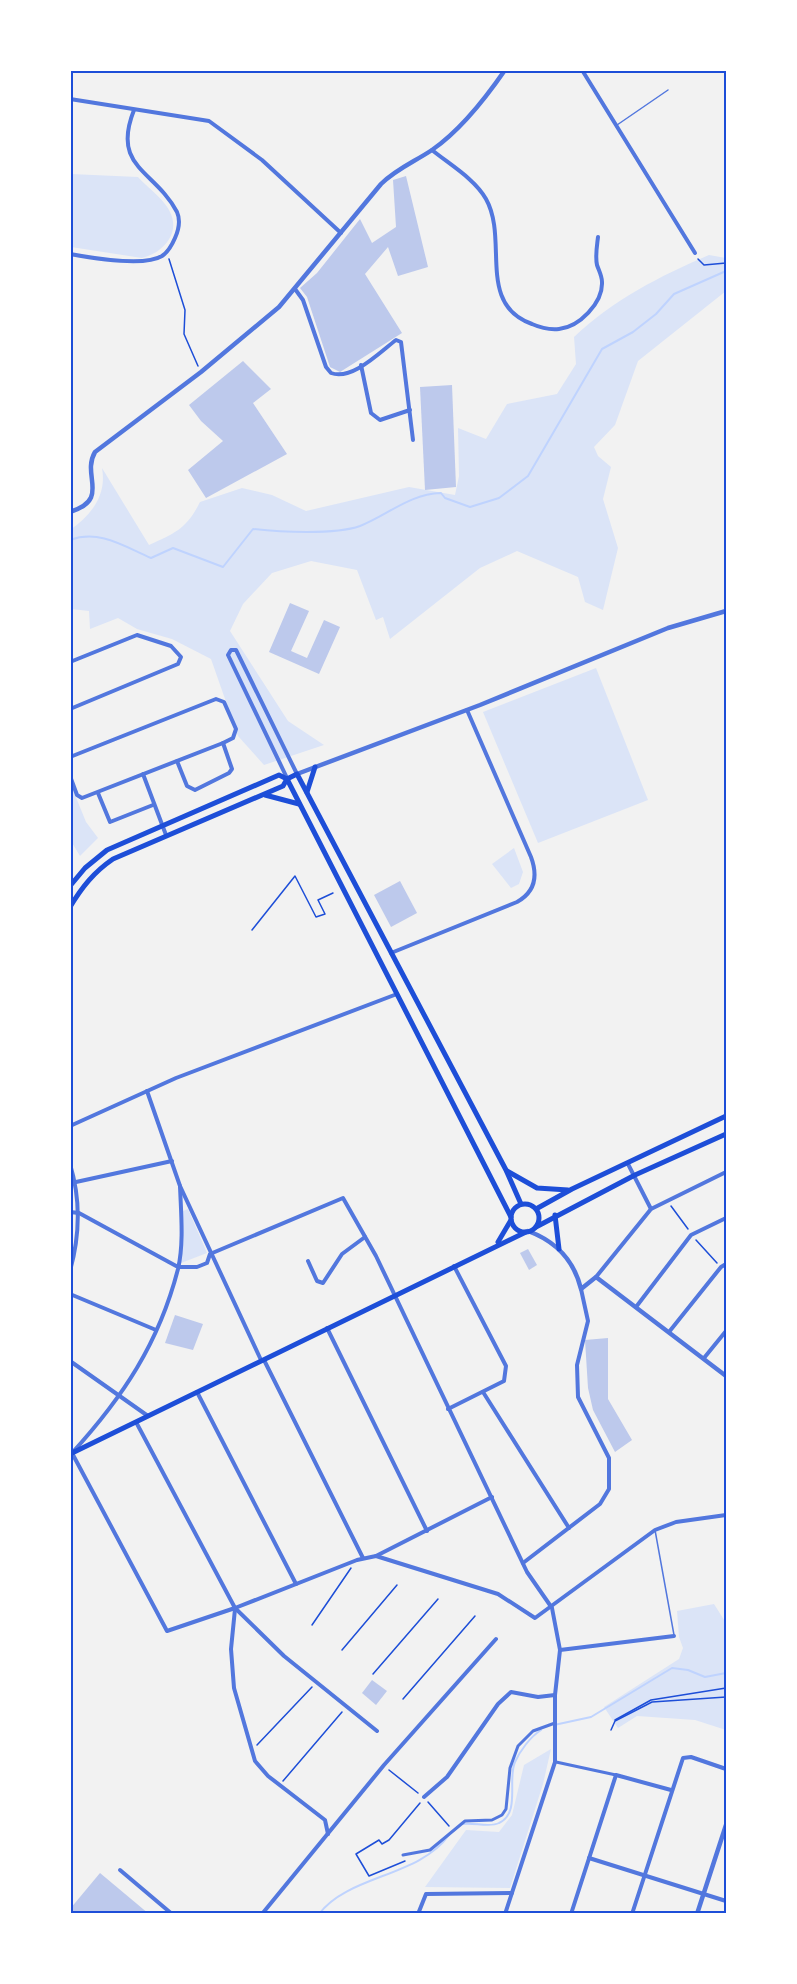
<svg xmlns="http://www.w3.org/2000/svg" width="797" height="1984" font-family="'DM Sans',sans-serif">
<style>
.green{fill:#dbe4f7}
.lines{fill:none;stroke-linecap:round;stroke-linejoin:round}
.stream{stroke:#bfd3fe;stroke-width:2}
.building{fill:#bdc9ec}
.path{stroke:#1d4ed8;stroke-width:1.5}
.service{stroke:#5277de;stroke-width:1.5}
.pedestrian{stroke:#5277de;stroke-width:3}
.minor{stroke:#5277de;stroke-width:4}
.tertiary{stroke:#5277de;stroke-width:4.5}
.secondary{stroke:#1d4ed8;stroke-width:5}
.neatline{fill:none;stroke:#1d4ed8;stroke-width:2}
</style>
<rect width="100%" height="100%" fill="#f2f2f2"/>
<g class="green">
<path d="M71 174 138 177C147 187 165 200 170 212 181 234 162 253 142 258L71 247Z"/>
<path d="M709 255 726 258V291L638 361 615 425 594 447 598 456 611 467 603 499 618 548 603 610 585 602 578 577 517 551 480 568 390 639 383 617 376 620 357 570 311 561 272 573 243 604 230 631 288 721 324 745 264 765 238 736 211 659 172 639 137 629 118 618 90 629 89 611 71 609 70 530C92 515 107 494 102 468L149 545C176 533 187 528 200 502L242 488 272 495 306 511 409 487 455 495 459 476 458 428 486 439 507 404 557 394 576 364 574 337C613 300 660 276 709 255Z"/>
<path d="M596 668 648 800 538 843 483 712Z"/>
<path d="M71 785 86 822 98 838 80 856 71 841Z"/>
<path d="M514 848 523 872 519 884 511 888 492 864Z"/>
<path d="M188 1209 207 1253 181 1263 183 1211Z"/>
<path d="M714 1604 726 1623V1730L695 1720 637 1716 618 1728 604 1707 679 1659 683 1648 679 1637 677 1611Z"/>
<path d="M551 1749 543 1784 510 1888 425 1887 466 1830 499 1832 512 1815 524 1765Z"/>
</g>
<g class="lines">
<g class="stream">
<path d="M70 540C100 529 125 547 151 558L173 548 223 567 253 529C279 532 335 535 360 526 388 515 409 494 441 493L445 498 470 507 499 498 528 476 602 349 633 332 656 314 674 294 726 271"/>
<path d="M554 1725 591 1717 672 1668 688 1670 705 1677 726 1673"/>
<path d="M462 1824C473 1822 490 1828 499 1823 521 1813 507 1779 515 1762 520 1751 530 1737 541 1730"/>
<path d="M319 1914C348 1875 419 1877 449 1835"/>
</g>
</g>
<g class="building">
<path d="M406 176 428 267 398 276 388 247 365 274 402 333 340 372 330 367 307 297 300 288 317 273 360 219 372 243 396 227 393 180Z"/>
<path d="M243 361 271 389 253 403 287 454 206 498 188 470 223 441 201 421 189 405Z"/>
<path d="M452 385 456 487 425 490 420 387Z"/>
<path d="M290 603 309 611 291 651 307 658 324 620 340 627 319 674 269 652Z"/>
<path d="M400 881 417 913 391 927 374 895Z"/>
<path d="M528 1249 537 1265 529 1270 520 1253Z"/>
<path d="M175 1315 203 1324 193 1350 165 1343Z"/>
<path d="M608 1338V1399L632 1440 615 1452 593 1410 588 1388 585 1340Z"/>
<path d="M372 1680 387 1691 376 1705 362 1693Z"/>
<path d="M100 1873 149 1914H70V1909Z"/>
</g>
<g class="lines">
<g class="path">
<path d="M169 259 185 310 184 334 198 366"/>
<path d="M698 259 704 265 726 263"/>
<path d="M252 930 295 876 316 917 325 914 318 900 333 893"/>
<path d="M671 1206 688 1229"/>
<path d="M696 1240 717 1263"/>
<path d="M312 1625 351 1568"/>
<path d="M342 1650 397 1585"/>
<path d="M373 1674 438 1599"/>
<path d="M403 1699 475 1616"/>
<path d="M615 1720 651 1700 726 1688"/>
<path d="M611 1730 615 1721 652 1702 726 1697"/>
<path d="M257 1745 312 1687"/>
<path d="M389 1770 418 1793"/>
<path d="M283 1781 342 1712"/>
<path d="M428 1802 449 1826"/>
<path d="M405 1861 369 1876 356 1854 379 1840 382 1844 389 1840 420 1803"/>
</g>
<g class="service">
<path d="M617 125 668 90"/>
<path d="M655 1530 674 1635"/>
</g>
<g class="pedestrian">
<path d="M556 1762 616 1775"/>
<path d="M403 1855 430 1850 465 1821 492 1820 502 1815 506 1809 510 1768 518 1746 533 1731 555 1723"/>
</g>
<g class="minor">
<path d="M582 70 695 253"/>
<path d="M70 99 209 121 262 160 341 233"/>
<path d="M432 150C449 164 475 179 486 199 509 240 476 304 532 324 541 328 549 330 559 329 579 327 603 303 602 282 602 276 599 271 597 265 595 256 597 246 598 237"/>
<path d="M70 254C92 258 144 267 162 256 168 252 172 245 175 238 179 229 181 221 177 212 155 170 111 168 134 110"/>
<path d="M295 289 303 300 326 367 331 373C352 381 380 352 396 340L401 342 413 440"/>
<path d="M361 365 371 413 380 420 410 410"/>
<path d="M70 662 137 635 171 646 181 657 178 664 70 709"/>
<path d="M70 757 216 699 224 702 236 729 233 738 223 743 82 798 77 795 70 776"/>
<path d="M177 761 187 786 195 790 229 773 232 769 223 743"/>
<path d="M143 774 166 835"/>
<path d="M287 778 228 655 231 650H236L297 774"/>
<path d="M98 793 110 822 153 805"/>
<path d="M391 953 517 902C535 892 538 876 531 857L467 710"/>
<path d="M147 1091 180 1186 261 1360"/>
<path d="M70 1126 176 1078 397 994"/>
<path d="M70 1164C81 1200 80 1235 70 1271"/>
<path d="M628 1164 651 1209"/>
<path d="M76 1182 172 1161"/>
<path d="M180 1186C181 1213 184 1243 178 1269 159 1343 123 1397 72 1453L167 1631 235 1608 357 1560 376 1556 492 1497"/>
<path d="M70 1212 79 1213 178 1267H197L207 1263 210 1254 343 1198 376 1256 527 1572 552 1608 560 1650 555 1695V1762L505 1914"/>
<path d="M308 1261 317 1281 323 1283 342 1254 365 1237"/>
<path d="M596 1277 651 1209 726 1172"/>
<path d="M70 1294 156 1330"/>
<path d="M636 1307 691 1235 726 1218"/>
<path d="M327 1328 427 1531"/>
<path d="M669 1332 721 1267 726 1264"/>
<path d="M704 1358 726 1331"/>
<path d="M264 1360 363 1558"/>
<path d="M70 1361 148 1416"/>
<path d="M197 1392 296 1584"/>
<path d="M483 1392 569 1528"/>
<path d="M448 1409 504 1381 506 1366 454 1266"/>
<path d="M136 1422 235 1608 284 1656 377 1731"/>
<path d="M376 1556 498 1594 535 1618 655 1530 676 1522 726 1515"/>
<path d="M523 1563 600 1504 609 1489V1458L578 1397 577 1365 588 1321 581 1289"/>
<path d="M235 1609 231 1649 234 1688 255 1761 268 1776 325 1820 328 1834"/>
<path d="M560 1650 674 1636"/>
<path d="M424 1797 447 1777 498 1704 511 1692 538 1697 555 1695"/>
<path d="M589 1858 726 1901"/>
<path d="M120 1870 172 1914"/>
<path d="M262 1914 384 1765 496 1639"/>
<path d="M418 1914 426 1894 512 1893"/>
<path d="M571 1914 616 1775 671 1790"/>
<path d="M632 1914 683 1758 691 1757 726 1769"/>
</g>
<g class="tertiary">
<path d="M70 512C111 499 81 476 95 452L201 372 279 307 381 184C396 169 414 162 432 150 461 130 485 99 505 70"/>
<path d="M297 774 480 705 668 628 726 611"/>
<path d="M528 1231C555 1241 574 1260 581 1289L596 1277 726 1376"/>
<path d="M697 1914 726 1825"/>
</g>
<g class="secondary">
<path d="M287 779 511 1217"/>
<path d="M307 792 315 767"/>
<path d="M265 795 299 804"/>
<path d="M70 886 85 868 107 850 279 775 287 779"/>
<path d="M70 907C82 887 94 872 113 859L283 786 287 779 297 774 506 1170 521 1204"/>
<path d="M507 1171 537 1188 568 1190"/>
<circle cx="525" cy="1218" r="14"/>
<path d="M536 1209 572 1189 726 1116"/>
<path d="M555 1215 559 1249"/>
<path d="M536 1227 635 1175 726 1134"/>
<path d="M498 1242 511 1220"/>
<path d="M70 1454 526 1232"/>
</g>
</g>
<rect width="797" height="1984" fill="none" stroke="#ffffff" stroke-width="144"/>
<rect x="72" y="72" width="653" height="1840" class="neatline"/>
</svg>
